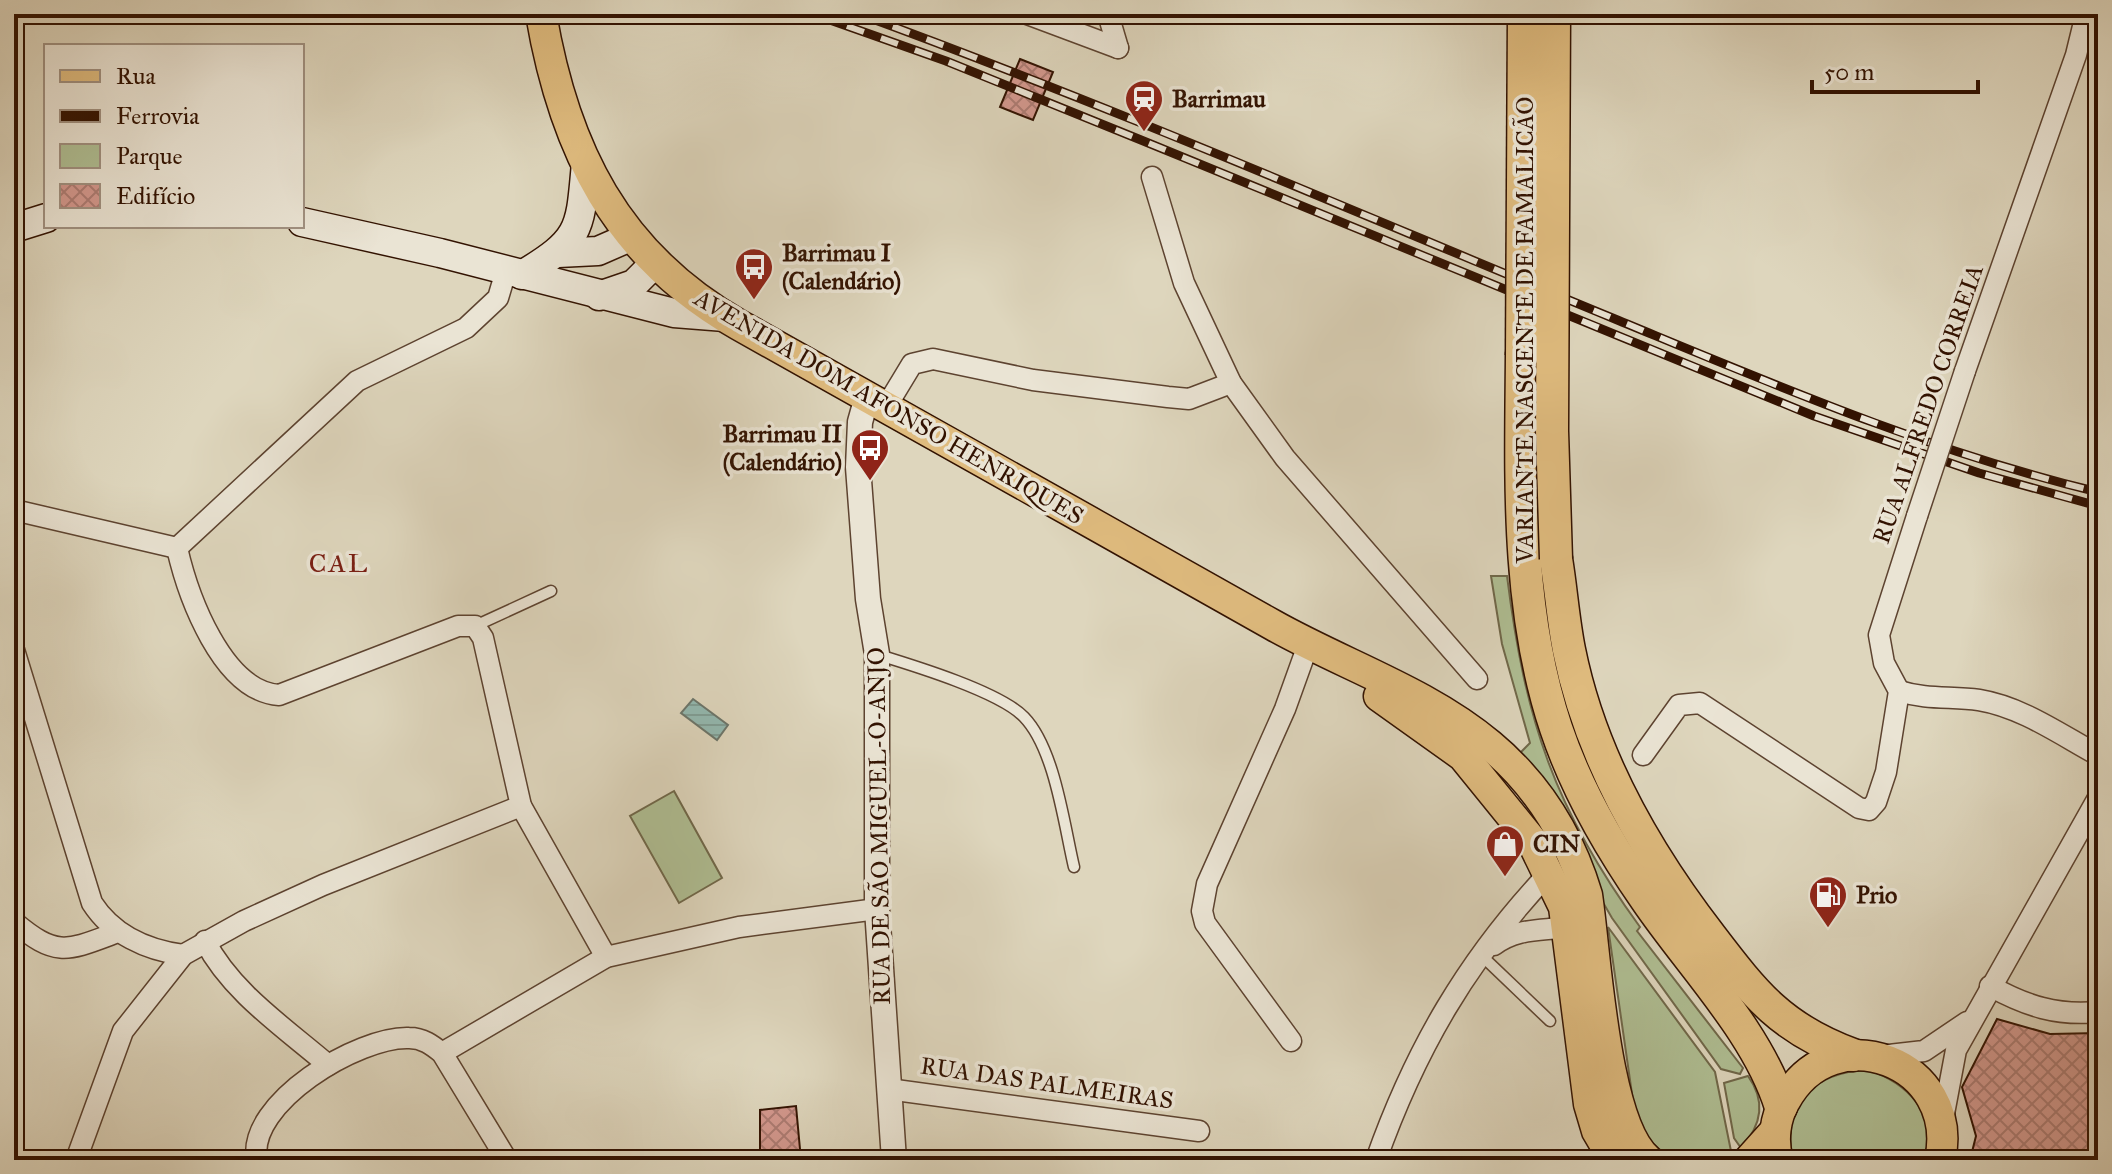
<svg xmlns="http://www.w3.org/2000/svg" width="2112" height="1174" font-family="'IM FELL Great Primer',serif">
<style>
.green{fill:#afbe93;stroke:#70684a;stroke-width:2}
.water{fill:url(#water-rules);stroke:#6c766b;stroke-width:2}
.building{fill:url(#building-cross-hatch);stroke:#321201;stroke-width:2}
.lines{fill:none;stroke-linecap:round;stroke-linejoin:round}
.service-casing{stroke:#5d4330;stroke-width:13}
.minor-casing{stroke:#5d4330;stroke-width:23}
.tertiary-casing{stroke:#5d4330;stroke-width:27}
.secondary-casing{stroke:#321201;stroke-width:31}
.primary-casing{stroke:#321201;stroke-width:33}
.trunk-casing{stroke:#321201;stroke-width:35}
.service{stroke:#eae4d4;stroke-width:10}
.minor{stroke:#eae4d4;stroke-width:20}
.tertiary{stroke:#eae4d4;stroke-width:24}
.secondary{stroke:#eae4d4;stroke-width:28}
.primary{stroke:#dfbb7e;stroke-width:30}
.trunk{stroke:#dfbb7e;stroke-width:32}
.rail-casing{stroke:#321201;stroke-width:9}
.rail{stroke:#eae4d4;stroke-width:6;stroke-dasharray:18;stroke-linecap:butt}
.minor-bridge-casing{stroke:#5d4330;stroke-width:23;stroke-linecap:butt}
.trunk-bridge-casing{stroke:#321201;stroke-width:35;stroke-linecap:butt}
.minor-bridge{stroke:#eae4d4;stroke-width:20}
.trunk-bridge{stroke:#dfbb7e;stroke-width:32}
.labels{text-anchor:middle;stroke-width:7;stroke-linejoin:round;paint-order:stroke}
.poi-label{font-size:24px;font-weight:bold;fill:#321201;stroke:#eae4d4;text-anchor:start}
.street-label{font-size:24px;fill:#321201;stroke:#eae4d4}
.neighbourhood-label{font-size:26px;letter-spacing:2px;fill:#7a1f14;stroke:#eae4d4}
</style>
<defs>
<pattern id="water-rules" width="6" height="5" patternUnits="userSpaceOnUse" patternTransform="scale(2)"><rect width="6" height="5" fill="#93b9b1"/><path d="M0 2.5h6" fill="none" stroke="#7f9e96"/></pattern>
<pattern id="building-cross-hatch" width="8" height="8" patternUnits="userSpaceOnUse" patternTransform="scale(2)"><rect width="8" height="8" fill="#d3988e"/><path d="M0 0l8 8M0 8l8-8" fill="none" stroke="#ac7b72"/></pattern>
</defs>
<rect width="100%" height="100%" fill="#ded6bd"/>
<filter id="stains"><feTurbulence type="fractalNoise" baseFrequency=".0025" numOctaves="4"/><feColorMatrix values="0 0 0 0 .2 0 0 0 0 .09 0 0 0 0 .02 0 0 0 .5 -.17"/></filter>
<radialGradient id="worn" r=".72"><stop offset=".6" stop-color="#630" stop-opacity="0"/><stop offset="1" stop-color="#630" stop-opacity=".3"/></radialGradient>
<g class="green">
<path d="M1491 576H1507C1525 720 1554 809 1640 927L1637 931 1743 1068 1740 1074 1721 1069 1612 918 1518 755 1530 743 1502 644Z"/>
<path d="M674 791 722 878 679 903 630 816Z"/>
<path d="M1608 927 1715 1072 1732 1156 1725 1160H1671L1645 1136 1633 1101Z"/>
<path d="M1868 1070C1906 1082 1942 1116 1924 1160H1793C1781 1104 1814 1072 1868 1070Z"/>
<path d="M1748 1076C1766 1101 1762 1125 1741 1148L1734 1138 1724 1083Z"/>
</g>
<path class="water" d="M693 699 728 725 717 740 681 713Z"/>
<g class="building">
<path d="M1020 59 1053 72 1033 120 1000 107Z"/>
<path d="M1997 1019 2050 1034 2098 1033V1160H1970L1976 1136 1962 1087Z"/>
<path d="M796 1106 801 1160H760V1110Z"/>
</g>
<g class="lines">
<g class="service-casing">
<g id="service">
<path d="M475 626 551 591"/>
<path d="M879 655C915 666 1000 692 1024 717 1055 749 1064 825 1074 867"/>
<path d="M1481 955 1550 1021"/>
</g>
</g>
<g class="minor-casing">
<g id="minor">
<path d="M1027 14 1118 48"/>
<path d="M1108 14 1118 48"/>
<path d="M1152 177 1184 283 1231 383 1285 458 1477 679"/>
<path d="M1965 371 2076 55 2086 14"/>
<path d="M886 407 912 364 933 359 1033 380 1168 397 1189 399 1231 383"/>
<path d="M14 510 177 548 357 381 466 328 498 298 506 271"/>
<path d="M177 548C188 596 222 691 279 695L458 626H475L483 638 521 806 606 957"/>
<path d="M14 650 92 903C112 934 146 950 183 955"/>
<path d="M1899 691C1927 700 1952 696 1979 700 2022 707 2061 735 2098 755"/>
<path d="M1643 755 1679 705 1700 703 1859 808 1869 810 1876 802 1886 772 1899 691 1884 663 1879 635 1917 516"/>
<path d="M14 922C57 958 67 951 118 932"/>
<path d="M205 941C231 992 285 1028 328 1065"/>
<path d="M1494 945C1517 928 1540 931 1567 927"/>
<path d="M1990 986C2026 1006 2057 1016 2098 1012"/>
<path d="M1291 1041 1205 923 1202 911 1207 884 1285 709 1308 645"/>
<path d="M442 1053 606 957 739 927 877 909"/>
<path d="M1880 1056 1924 1051 1967 1022"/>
<path d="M888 1089 1199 1131"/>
<path d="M1943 1119 1956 1050 2098 798"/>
<path d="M76 1160 123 1031 183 955 244 921 323 885 521 806"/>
<path d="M257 1160C246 1103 359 1036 409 1038 423 1038 432 1045 442 1053L507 1160"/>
<path d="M1376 1160C1415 1050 1467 960 1548 874"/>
</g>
</g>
<g class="tertiary-casing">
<path id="tertiary" d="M867 397 860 422 858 467 868 599 877 654V909L894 1160"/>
</g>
<g class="secondary-casing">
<g id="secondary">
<path d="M302 222 440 253 674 313 725 317"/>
<path d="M14 228 46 218"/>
<path d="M558 253 598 251 630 237"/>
<path d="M522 275C582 239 580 230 586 163"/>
<path d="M599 296 634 284 654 264"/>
</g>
</g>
<g class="primary-casing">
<g id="primary">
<path d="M541 14C564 149 616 255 739 325 917 424 1095 525 1273 625 1344 665 1427 692 1490 745 1538 785 1569 835 1587 895 1596 954 1604 1124 1648 1160"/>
<path d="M1379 696 1463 756 1532 841 1564 907 1589 1104 1597 1131 1614 1160"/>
<path d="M1749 1160 1775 1131"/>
<path d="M1778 1160C1772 1141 1775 1118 1785 1101 1833 1013 1961 1063 1940 1160"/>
</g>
</g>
<g class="trunk-casing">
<g id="trunk">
<path d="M1522 355C1521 479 1516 608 1556 728 1576 788 1610 847 1646 899 1690 964 1758 1032 1781 1107"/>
<path d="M1556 559C1561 589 1563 620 1569 650 1590 755 1646 853 1711 937 1756 996 1782 1029 1853 1055"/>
</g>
</g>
<use href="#service" class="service"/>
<use href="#minor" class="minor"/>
<use href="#tertiary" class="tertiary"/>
<use href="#secondary" class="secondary"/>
<use href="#primary" class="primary"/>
<use href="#trunk" class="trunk"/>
<g class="rail-casing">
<g id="rail">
<path d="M813 14 946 61 1141 140 1814 416 1979 473 2098 506"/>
<path d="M859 14C1114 107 1364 216 1615 319 1773 384 1931 452 2098 492"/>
</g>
</g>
<use href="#rail" class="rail"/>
<g class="minor-bridge-casing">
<path id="minor-bridge" d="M1917 516 1965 371"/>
</g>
<g class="trunk-bridge-casing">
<g id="trunk-bridge">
<path d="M1554 14 1552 431 1556 559"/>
<path d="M1522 355 1524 14"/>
</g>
</g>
<use href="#minor-bridge" class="minor-bridge"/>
<use href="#trunk-bridge" class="trunk-bridge"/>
</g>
<defs>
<g id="station-pin" transform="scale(2)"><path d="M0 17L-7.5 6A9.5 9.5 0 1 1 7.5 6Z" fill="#8f2418" stroke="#eae4d4"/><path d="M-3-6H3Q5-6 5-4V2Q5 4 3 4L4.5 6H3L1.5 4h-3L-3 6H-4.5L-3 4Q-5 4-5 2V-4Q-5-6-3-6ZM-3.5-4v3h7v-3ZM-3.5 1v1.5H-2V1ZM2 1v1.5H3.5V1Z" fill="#fff"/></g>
<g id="bus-pin" transform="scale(2)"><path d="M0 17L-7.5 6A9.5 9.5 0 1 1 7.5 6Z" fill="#8f2418" stroke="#eae4d4"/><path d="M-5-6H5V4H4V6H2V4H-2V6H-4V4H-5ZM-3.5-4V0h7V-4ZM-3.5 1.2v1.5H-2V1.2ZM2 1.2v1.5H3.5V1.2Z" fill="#fff"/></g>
<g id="shop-pin" transform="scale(2)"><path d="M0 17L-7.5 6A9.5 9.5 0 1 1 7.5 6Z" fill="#8f2418" stroke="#eae4d4"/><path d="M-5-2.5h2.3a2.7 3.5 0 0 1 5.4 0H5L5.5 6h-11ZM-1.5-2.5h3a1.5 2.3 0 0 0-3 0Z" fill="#fff"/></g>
<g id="fuel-pin" transform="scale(2)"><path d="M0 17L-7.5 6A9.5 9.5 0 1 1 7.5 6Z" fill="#8f2418" stroke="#eae4d4"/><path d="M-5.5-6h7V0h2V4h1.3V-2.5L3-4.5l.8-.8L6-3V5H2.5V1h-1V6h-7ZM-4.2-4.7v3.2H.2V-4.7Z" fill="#fff"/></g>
</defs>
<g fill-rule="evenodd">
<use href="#station-pin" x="1144" y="99"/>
<use href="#bus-pin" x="754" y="267"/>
<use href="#bus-pin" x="870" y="448"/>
<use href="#shop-pin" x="1505" y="844"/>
<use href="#fuel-pin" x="1828" y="895"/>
</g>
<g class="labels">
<g class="poi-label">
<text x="1172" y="107">Barrimau</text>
<text x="782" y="261">Barrimau I<tspan x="782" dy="28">(Calendário)</tspan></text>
<text x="842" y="442" text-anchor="end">Barrimau II<tspan x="842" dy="28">(Calendário)</tspan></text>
<text x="1533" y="852">CIN</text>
<text x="1856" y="903">Prio</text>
</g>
<g class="street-label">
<text transform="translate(1525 330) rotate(-90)" y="8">VARIANTE NASCENTE DE FAMALICÃO</text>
<text transform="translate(1928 404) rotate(-71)" y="8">RUA ALFREDO CORREIA</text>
<text transform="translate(889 407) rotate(30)" y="8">AVENIDA DOM AFONSO HENRIQUES</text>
<text transform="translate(879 826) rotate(-91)" y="8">RUA DE SÃO MIGUEL-O-ANJO</text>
<text transform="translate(1047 1083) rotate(8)" y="8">RUA DAS PALMEIRAS</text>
</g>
<g class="neighbourhood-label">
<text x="339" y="572">CAL</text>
</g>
</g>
<rect width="2112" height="1174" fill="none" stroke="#ded6bd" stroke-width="48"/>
<rect x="16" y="16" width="2080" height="1142" fill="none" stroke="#321201" stroke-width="4"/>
<rect x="24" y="24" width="2064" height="1126" fill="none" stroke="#321201" stroke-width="2"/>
<rect x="44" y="44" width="260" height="184" fill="#eae4d4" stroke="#a09080" stroke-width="2"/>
<rect x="60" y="70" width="40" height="12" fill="#dfbb7e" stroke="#a09080" stroke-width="2"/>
<text x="116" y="84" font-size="24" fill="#321201">Rua</text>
<rect x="60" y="110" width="40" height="12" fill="#321201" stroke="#a09080" stroke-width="2"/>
<text x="116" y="124" font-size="24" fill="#321201">Ferrovia</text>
<rect x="60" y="144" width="40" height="24" fill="#afbe93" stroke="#a09080" stroke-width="2"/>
<text x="116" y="164" font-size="24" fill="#321201">Parque</text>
<rect x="60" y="184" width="40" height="24" fill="url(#building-cross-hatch)" stroke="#a09080" stroke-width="2"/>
<text x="116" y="204" font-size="24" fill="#321201">Edifício</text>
<path d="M1812 80v12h166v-12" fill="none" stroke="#321201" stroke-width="4"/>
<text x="1824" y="80" font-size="24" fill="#321201" stroke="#eae4d4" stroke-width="6" paint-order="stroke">50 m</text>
<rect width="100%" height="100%" filter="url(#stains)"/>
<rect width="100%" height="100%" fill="url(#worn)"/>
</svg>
